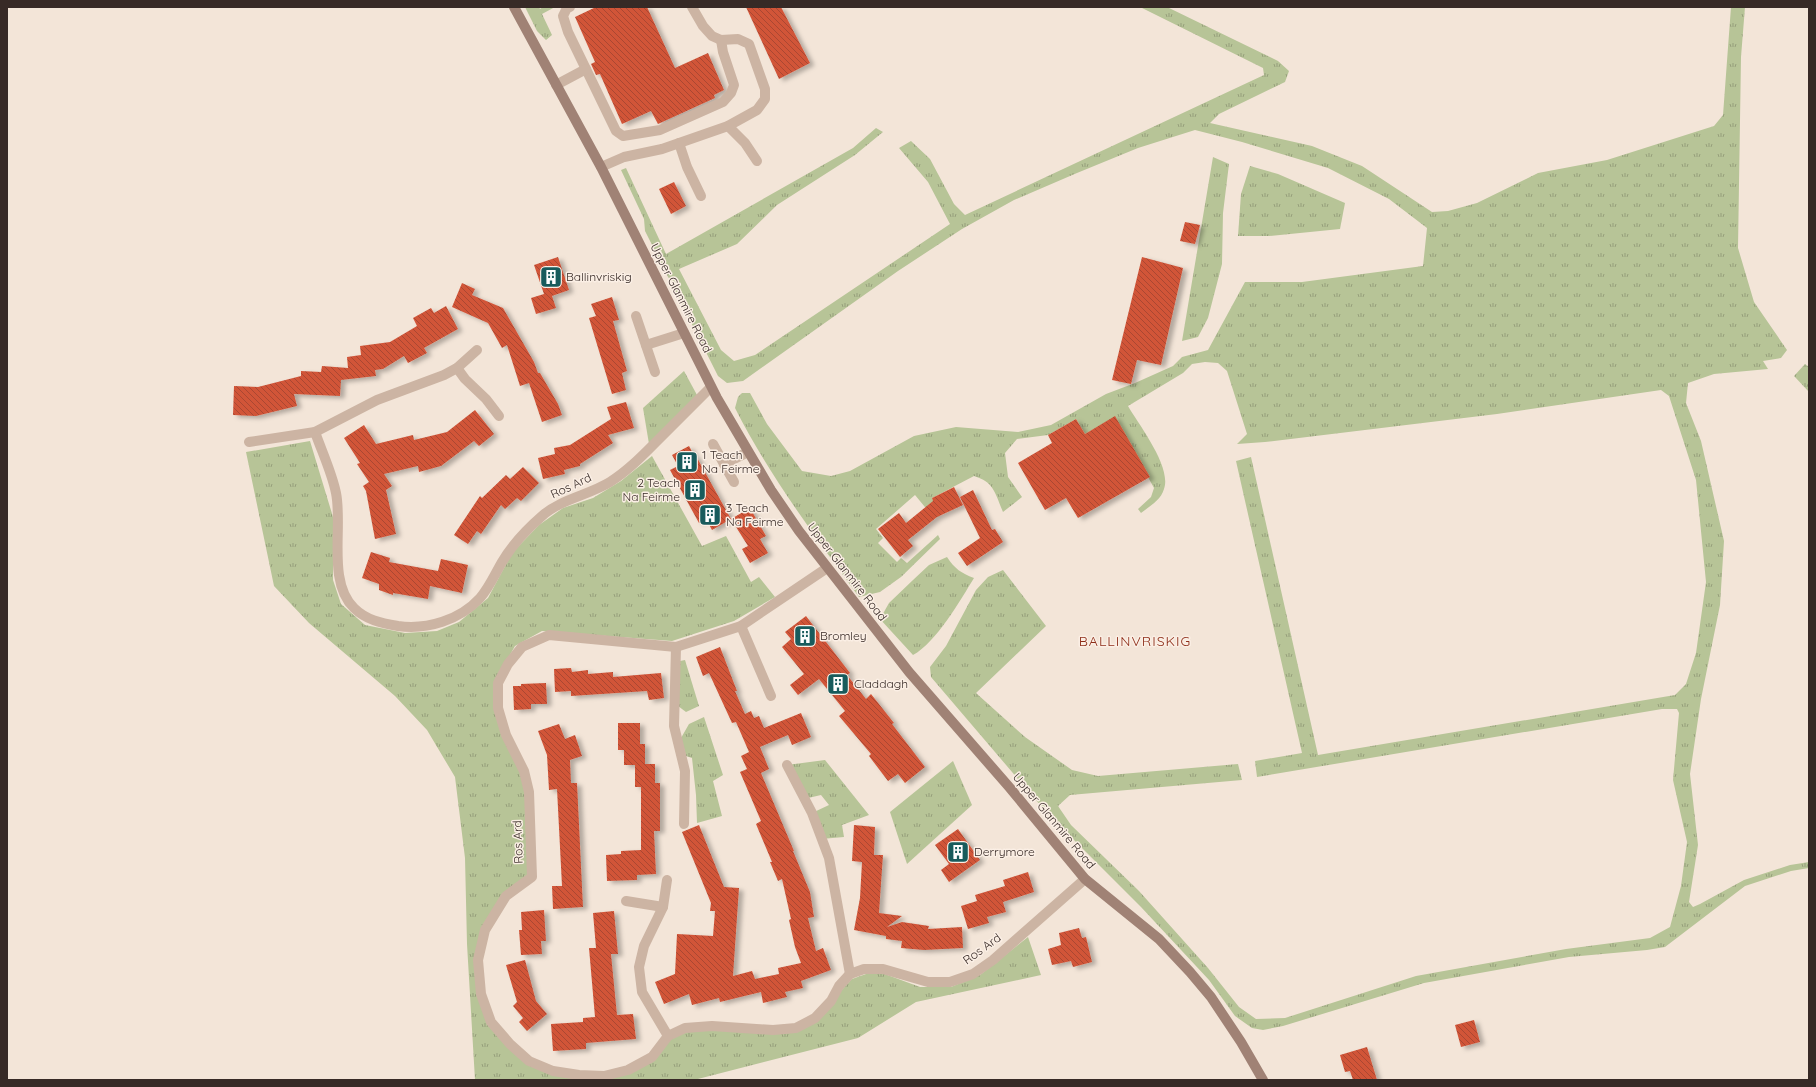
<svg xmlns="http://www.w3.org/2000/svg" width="1816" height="1087" font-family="Quicksand,sans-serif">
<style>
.grass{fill:url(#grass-tufts)}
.building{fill:url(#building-back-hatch);filter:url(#shadow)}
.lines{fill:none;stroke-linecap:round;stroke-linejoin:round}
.service{stroke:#ccb4a3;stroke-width:10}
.minor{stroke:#ccb4a3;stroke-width:10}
.secondary{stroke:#a08275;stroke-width:10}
.labels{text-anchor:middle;stroke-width:3;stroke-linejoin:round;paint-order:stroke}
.poi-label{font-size:12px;fill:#372a26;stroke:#fbefe5;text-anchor:start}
.street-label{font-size:12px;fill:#372a26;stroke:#fbefe5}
.quarter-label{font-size:14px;letter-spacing:1px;fill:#8d2d18;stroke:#fbefe5}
</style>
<defs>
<pattern id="grass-tufts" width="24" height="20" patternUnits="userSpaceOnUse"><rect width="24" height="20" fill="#b7c497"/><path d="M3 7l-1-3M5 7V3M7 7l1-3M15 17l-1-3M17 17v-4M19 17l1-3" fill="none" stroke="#969f7b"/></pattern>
<pattern id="building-back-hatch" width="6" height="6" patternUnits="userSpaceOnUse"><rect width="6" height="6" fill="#d15539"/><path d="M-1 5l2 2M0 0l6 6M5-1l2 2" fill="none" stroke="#aa4730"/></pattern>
<filter id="shadow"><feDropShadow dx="4.5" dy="2.5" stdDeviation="2" flood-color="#0004"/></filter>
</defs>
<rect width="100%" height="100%" fill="#f3e5d8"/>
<g class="grass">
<path d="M525 7H539L540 9 543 7H555L542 14 552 35 546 40 537 31Z"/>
<path d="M1140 7H1167L1278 61 1289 71 1285 82 1219 114 1210 123 1312 146 1362 166 1432 212 1448 211 1477 203 1538 173 1607 160 1714 126 1723 115 1731 7H1745L1741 57 1738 248 1754 302 1787 350 1781 358 1763 361 1768 369 1714 374 1688 383 1686 403 1701 441 1724 541 1720 605 1701 699 1690 774 1698 845 1689 902 1693 907 1700 904 1744 880 1790 865 1809 862V868L1791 871 1745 886 1665 947 1647 950 1569 957 1424 983 1283 1026 1263 1030 1252 1028 1235 1016 1209 980 1141 907 1047 813 931 677 930 667 946 646 976 590 988 577 1003 570 1046 626 976 693 1025 737 1072 770 1098 776 1238 764 1242 780 1070 795 1058 806 1071 825 1139 891 1208 968 1239 1007 1256 1019 1285 1018 1416 976 1566 949 1650 938 1670 927 1681 886 1687 842 1673 780 1679 713 1677 709H1662L1257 777 1255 761 1302 753 1236 461 1251 457 1318 755 1675 695 1686 684 1696 653 1706 582 1696 480 1669 396 1661 390 1497 414 1265 442 1237 444 1247 434 1227 371 1218 363 1205 362 1192 364 1183 373 1128 406C1139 425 1172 467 1164 489 1161 500 1150 506 1141 513L1138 509 1151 497 1154 488 1115 417 1085 434 1076 419 1048 435 1017 439 1005 453 1008 477 1022 497 1003 512C995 493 994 482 974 476L932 498 940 516 934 518 915 495 876 529 883 538 878 543 897 562 901 558 907 563 938 535 940 539 901 577 880 592 859 597C814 535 769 475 735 408L738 397 742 393H750L767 424 802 471 831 476 850 471 914 436 956 427 1018 432 1051 425 1106 394 1135 383 1173 366 1182 357 1208 350 1245 282H1302L1423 266 1427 228 1389 199 1328 168 1242 142 1195 130 1138 148 1077 173 1014 200 962 229 898 271 743 381 727 383 718 376 645 231 644 219 621 170 626 168 666 254 853 148 876 128 883 132 855 155 777 205 737 244 679 269 721 350 734 361 755 355 950 224 928 182 899 148 911 141 930 159 954 204 965 215 1264 75 1263 68Z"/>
<path d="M1213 157 1229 164 1223 213 1222 264 1208 318 1198 337 1182 341Z"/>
<path d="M1250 166 1278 174 1345 203 1340 229 1269 236H1238L1241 194Z"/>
<path d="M1805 364 1809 367V392L1794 376Z"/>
<path d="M684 371 697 395 649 444 643 408Z"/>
<path d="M310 441 333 517V580L341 604 365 625 405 633 437 631 459 622 488 598 512 553 539 525 563 508 593 498 621 481 652 456 702 546 726 536 751 582 759 577 775 597 734 621 672 641 542 631 515 646 496 679 498 708 529 792 532 877 500 903 478 960 491 1022 529 1061 583 1077 631 1068 685 1028 794 1029 815 1018 852 979 866 974 882 973 920 987H951L980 975 1028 937 1041 975 916 1002 858 1038 694 1080H475L467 944 465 858 455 777 427 730 395 696 309 623 274 586 246 452Z"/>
<path d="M947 557C955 569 961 573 974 578 961 599 936 643 913 655L880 619 889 603 913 580 929 565Z"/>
<path d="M685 660 699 706 686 712 678 706 680 661Z"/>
<path d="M704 717 723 775 713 781 722 816 697 823 696 795 692 758 686 756 681 738 689 724Z"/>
<path d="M825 760 869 815 842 825 844 837 821 839 812 813 829 805 821 795 804 799 787 765Z"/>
<path d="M953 761 972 805 907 864 890 812Z"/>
</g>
<g class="building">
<path d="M596 7H647L675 68 708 53 724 90 714 95 715 98 658 124 651 111 622 124 600 74 596 75 591 64 595 62 575 17Z"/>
<path d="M746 7H781L810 63 779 79Z"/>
<path d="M674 182 686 206 671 214 659 189Z"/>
<path d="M1185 222 1200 225 1195 244 1180 241Z"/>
<path d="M558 257 569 290 552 296 556 308 536 314 531 298 544 294 534 265Z"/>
<path d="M1142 257 1183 268 1161 365 1137 360 1131 384 1112 380Z"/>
<path d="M462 283 475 289 472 295 503 308 534 362 538 373H540L558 404 562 415 542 422 529 383 520 386 507 345 502 348 488 323 452 307Z"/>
<path d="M612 297 619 320 613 321 627 371 622 373 626 390 612 394 589 318 596 316 591 304Z"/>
<path d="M446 306 458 329 424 348 427 353 408 363 404 356 383 369 375 370 376 376 341 380 340 396 294 394 297 406 256 416 233 415 234 386 258 387 301 376V371L321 372 322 366 348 368 347 357 361 355 360 346 390 342 417 326 413 318 431 308 434 313Z"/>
<path d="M626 402 634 428 608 435 613 443 580 464V466L564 470 565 474 543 479 538 458 555 454 554 448 570 445 611 419 607 407Z"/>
<path d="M475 410 494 434 479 446 474 441 441 466 419 472 418 466 384 474 392 486 386 490 396 534 375 539 366 491 363 486 369 482 357 464 360 463 344 438 364 425 376 444 413 435 414 440 447 432Z"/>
<path d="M1115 416 1150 477 1078 518 1066 498 1045 510 1018 463 1052 443 1048 435 1076 419 1085 434Z"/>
<path d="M689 446 695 457 696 456 731 519 712 530 706 519 699 523 670 470 678 466 672 455Z"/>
<path d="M523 467 539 483 521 501 517 498 505 509 501 505 481 534 477 531 468 544 454 535 480 496 482 498 506 475 510 479Z"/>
<path d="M954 487 963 505 937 517 908 540 913 546 900 557 878 529 899 513 906 523 933 501 932 498Z"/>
<path d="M973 490 992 530 995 529 1003 542 967 566 958 553 980 538 960 497Z"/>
<path d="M750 508 766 536 760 539 768 553 750 563 742 549 748 546 731 519Z"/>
<path d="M371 552 390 558 389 562 438 571 441 559 468 565 462 593 430 586 428 599 393 593V595L379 590V584L362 578Z"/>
<path d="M806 616 850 673 847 675 866 699 871 694 894 723 892 724 925 767 905 783 898 774 888 781 869 756 871 754 839 716 845 711 819 679 798 695 790 685 804 674 782 647 791 639 785 632Z"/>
<path d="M720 647 737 691H735L745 714 751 711 754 718 759 716 764 728 801 713 811 737 792 745 788 735 760 747 769 769 761 773 794 851H793L810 892 814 917 808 918 816 951 823 948 831 970 801 981 803 988 785 992 787 997 763 1003 761 992 720 1002 719 998 692 1005 689 994 664 1004 655 982 675 974 677 934 713 936 715 911H710L711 903 682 832 699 825 724 887 739 888 733 976 752 971 755 979 779 974 778 968 801 963 795 947 789 920 791 919 782 879 778 881 770 862H772L756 824 761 821 740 772 747 769 741 756 749 752 736 722 732 723 709 673 703 676 696 657Z"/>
<path d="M571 668 572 672 588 670V674L613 672V677L661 673 664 698 649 700 647 691 571 696V691L555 692 554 669Z"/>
<path d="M546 683 547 704H531V709L514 710 513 686H521V684Z"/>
<path d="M618 723H640V744H645V764H655V783H660V831H654L656 874 637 875V880L607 881 606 855 621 854V851L641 850V787H635V765H624V750H618Z"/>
<path d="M559 724 565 739 575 735 582 756 570 760 571 783H577L583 907 553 909 552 886H562L557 789 549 790 547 755 538 731Z"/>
<path d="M854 825 875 827 874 855H883L879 913 902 916 887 927 902 922 929 926 928 929 962 927 963 948 924 950 901 948 902 941 886 939V936L854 930 860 898 862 862 852 861Z"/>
<path d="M958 829 980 860 949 882 941 870 949 864 935 845Z"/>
<path d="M1028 872 1034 892 1003 902 1006 912 987 917 989 923 968 929 961 906 977 901 975 895 1005 886 1003 880Z"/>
<path d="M544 910 546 941H541L542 954 521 955 519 930H522L521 912Z"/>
<path d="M614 911 618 954H611L617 1015 633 1014 636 1039 586 1043V1049L553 1051 551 1024 583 1022V1018L595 1017 589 948H596L593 913Z"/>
<path d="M1079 928 1082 938 1086 937 1092 962 1073 967 1071 961 1052 965 1048 949 1061 945 1059 933Z"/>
<path d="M525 960 536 1001 547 1014 527 1031 519 1022 523 1018 513 1006 517 1002 506 965Z"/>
<path d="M1474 1020 1480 1042 1461 1047 1455 1025Z"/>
<path d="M1367 1047 1377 1080H1353L1350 1071 1345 1072 1340 1055Z"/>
</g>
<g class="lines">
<g class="service">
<path d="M570 7 567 8 563 16 568 32 616 131 623 136 660 130 723 102 731 93 734 85 723 52 721 40"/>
<path d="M556 85 586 69"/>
<path d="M728 126 745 143 757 161"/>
<path d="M679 143 687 167 701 196"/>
<path d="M601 167 624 157 662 149 728 126 757 110 765 99V89L749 44 738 39 721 40 712 36 703 26 692 7"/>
</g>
<g class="minor">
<path d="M636 316 655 372"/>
<path d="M646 345 684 333"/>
<path d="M457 368 465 379 486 399 499 416"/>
<path d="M315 432C322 452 332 473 336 493 343 527 327 582 354 608 366 620 381 623 398 626 427 630 460 620 480 598 489 588 495 574 502 562 512 545 527 529 542 516 561 499 589 495 610 482 629 470 644 454 659 439 676 422 694 404 711 387"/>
<path d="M249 442 315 432 377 400 444 375 457 368 477 350"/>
<path d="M713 444 734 482"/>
<path d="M724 464 748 452"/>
<path d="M827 568 741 626 676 647 549 635 522 647 508 664 498 683V708L506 735 524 771 529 792 532 877 506 896 485 930 478 960 481 994 491 1022 510 1044 529 1061 553 1071 579 1075 604 1076 628 1070 652 1057 668 1036 685 1028 712 1026 773 1030 796 1028 815 1018 831 1001 839 986 850 974 864 969H883L928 982H950L973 974 993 960 1085 879"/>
<path d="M741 626 771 696"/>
<path d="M676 647 674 726 685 771 684 824"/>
<path d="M787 765 812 813 829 858 850 974"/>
<path d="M667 880 663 907 644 946 639 967 642 992 668 1036"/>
<path d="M626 901 663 907"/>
</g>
<path class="secondary" d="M514 7 601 167 717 398 771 490 799 531 909 672 1010 788 1085 879 1159 939 1190 972 1211 997 1241 1042 1263 1080"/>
</g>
<defs>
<g id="building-square" transform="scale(1.15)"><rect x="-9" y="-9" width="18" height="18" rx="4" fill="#185b5c" stroke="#fbefe5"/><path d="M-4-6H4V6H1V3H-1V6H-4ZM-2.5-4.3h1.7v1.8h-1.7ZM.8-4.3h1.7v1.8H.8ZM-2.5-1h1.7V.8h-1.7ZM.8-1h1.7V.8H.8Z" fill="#fff"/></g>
</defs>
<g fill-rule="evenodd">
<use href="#building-square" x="551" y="277"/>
<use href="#building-square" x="687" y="462"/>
<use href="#building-square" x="695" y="490"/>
<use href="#building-square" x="710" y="515"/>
<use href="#building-square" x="805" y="636"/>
<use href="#building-square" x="838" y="684"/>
<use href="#building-square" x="958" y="852"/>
</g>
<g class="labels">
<g class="poi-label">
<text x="566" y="281">Ballinvriskig</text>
<text x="702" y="459">1 Teach<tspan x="702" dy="14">Na Feirme</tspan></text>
<text x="680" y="487" text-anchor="end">2 Teach<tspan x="680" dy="14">Na Feirme</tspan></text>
<text x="726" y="512">3 Teach<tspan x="726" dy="14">Na Feirme</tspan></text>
<text x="820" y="640">Bromley</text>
<text x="854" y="688">Claddagh</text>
<text x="974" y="856">Derrymore</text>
</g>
<g class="street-label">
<text transform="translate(681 298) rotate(63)" y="4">Upper Glanmire Road</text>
<text transform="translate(571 486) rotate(-25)" y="4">Ros Ard</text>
<text transform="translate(847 572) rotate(52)" y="4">Upper Glanmire Road</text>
<text transform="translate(1054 821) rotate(50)" y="4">Upper Glanmire Road</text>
<text transform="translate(518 842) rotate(-92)" y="4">Ros Ard</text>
<text transform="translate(982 949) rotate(-36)" y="4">Ros Ard</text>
</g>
<g class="quarter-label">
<text x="1135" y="646">BALLINVRISKIG</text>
</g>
</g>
<rect width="1816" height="1087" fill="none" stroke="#372a26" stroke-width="16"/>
</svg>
